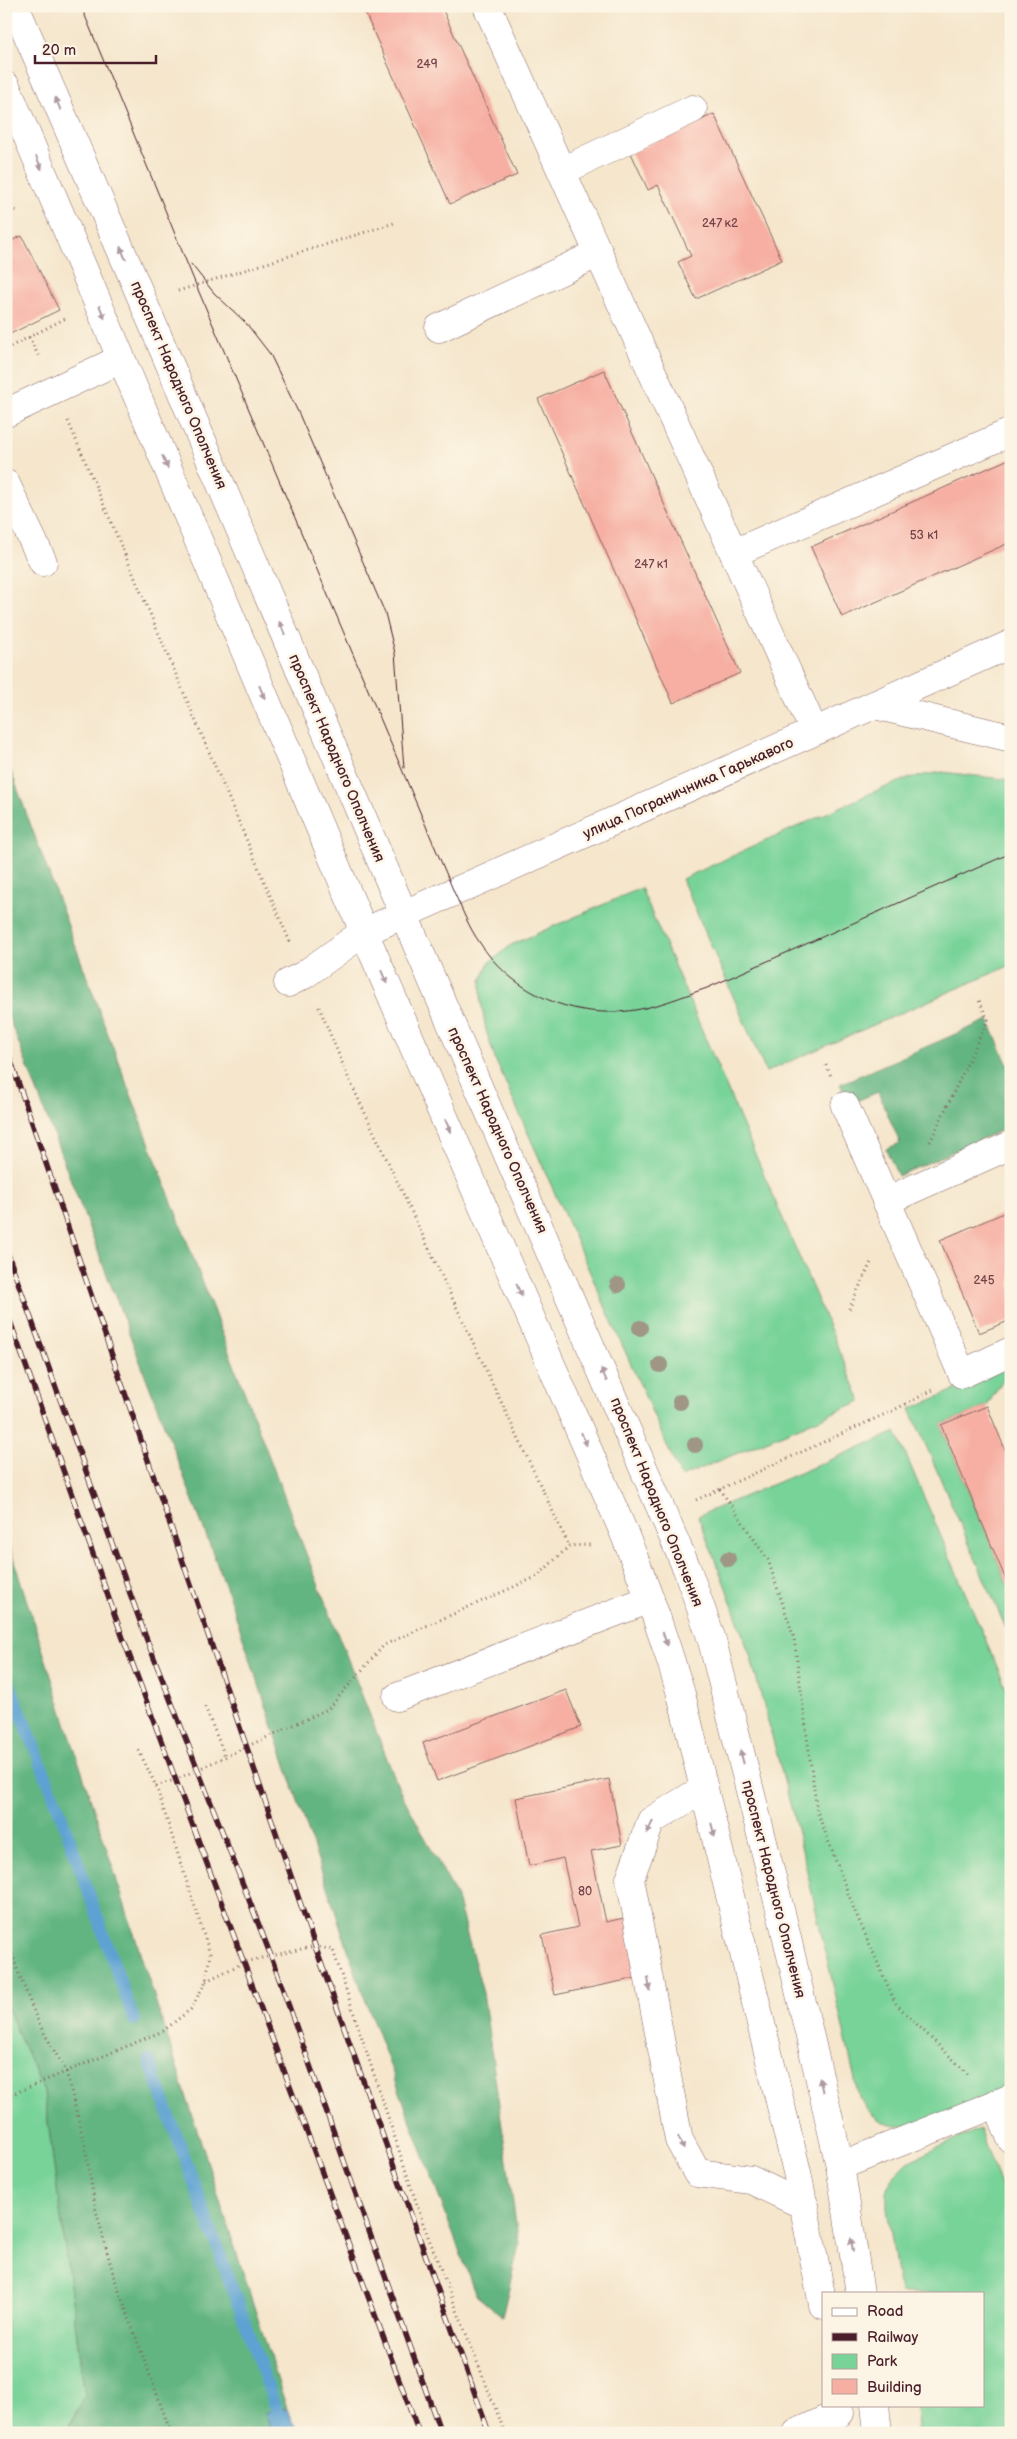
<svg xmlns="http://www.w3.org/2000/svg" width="1017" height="2439" font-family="'Balsamiq Sans',sans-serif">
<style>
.green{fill:#78d399;stroke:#617962}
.forest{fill:#62b581;stroke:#566a56}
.water{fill:#5da2d2;stroke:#54607e}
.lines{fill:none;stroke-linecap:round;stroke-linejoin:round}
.stream{stroke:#5da2d2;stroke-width:12}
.building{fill:#f6afa2}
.minor-casing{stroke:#866563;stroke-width:29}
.path{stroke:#866563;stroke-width:3;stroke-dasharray:1 4;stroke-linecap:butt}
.minor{stroke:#fff;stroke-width:28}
.tram{stroke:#4a1f2b;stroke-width:1}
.rail-casing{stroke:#4a1f2b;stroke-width:5.5}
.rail{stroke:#fcf5e5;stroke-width:4;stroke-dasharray:11;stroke-linecap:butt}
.tree{fill:#9f9686}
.oneway{fill:#ae9aa0}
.labels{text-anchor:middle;stroke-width:5;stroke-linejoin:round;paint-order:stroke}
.number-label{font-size:12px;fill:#754349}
.street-label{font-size:15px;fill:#4a1f2b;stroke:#fcf5e5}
</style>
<rect width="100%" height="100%" fill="#fcf5e5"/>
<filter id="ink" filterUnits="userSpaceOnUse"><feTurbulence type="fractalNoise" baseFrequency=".02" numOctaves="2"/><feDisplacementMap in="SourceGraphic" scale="10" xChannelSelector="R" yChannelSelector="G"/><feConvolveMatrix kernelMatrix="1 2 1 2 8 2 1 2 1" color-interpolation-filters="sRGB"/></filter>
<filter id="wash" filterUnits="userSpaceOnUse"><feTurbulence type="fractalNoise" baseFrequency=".0096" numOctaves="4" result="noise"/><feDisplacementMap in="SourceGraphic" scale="20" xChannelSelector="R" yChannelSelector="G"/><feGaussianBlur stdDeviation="1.12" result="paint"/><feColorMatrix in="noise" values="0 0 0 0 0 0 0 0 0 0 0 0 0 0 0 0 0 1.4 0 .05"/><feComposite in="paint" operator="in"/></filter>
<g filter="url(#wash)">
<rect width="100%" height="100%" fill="#f5e6cc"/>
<g class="green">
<path d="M942 772 1011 780V965L766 1072 682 879 871 793 909 778Z"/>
<path d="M641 888 861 1401 681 1477 495 1059 486 1030 481 1002V981L488 964 511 945Z"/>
<path d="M1011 1366 987 1406 941 1425 1011 1592V1640L910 1409Z"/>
<path d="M896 1432 1011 1699V2087C993 2095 975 2102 957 2110 919 2126 885 2142 859 2097L799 1837 751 1658 726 1588 698 1516Z"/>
<path d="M6 2005 44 2092 85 2396 66 2433H6Z"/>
<path d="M979 2129 1011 2214V2433H919L915 2405H983V2293H900L887 2209V2189L895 2174 907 2162Z"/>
</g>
<g class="forest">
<path d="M6 758 112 1045 302 1543 399 1789 456 1895 483 1993 519 2245 502 2317 476 2295 362 1991 227 1590 6 1010Z"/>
<path d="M988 1020 1011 1072V1126L898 1176 886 1149 900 1143 878 1092 849 1104 840 1084Z"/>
<path d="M6 1536 287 2409H277L265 2413 273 2433H66L85 2396 44 2092 6 2005Z"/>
</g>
<path class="water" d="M277 2409H287L298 2433H273L265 2413Z"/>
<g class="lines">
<g class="stream">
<path d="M6 1675 60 1812 134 2020"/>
<path d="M149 2060 285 2433"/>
</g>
</g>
<g id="blocks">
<g class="building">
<path d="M362 6H441L517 175 450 204Z"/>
<path d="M714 114 782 260 696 299 678 262 691 256 658 185 648 190 631 153Z"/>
<path d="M22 236 59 310 6 336V243Z"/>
<path d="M604 370 740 673 673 703 538 399Z"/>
<path d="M1011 458V542L842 617 811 547Z"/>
<path d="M1011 1210V1320L979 1333 940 1240Z"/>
<path d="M987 1406 1011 1464V1592L941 1425Z"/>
<path d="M566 1690 581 1727 437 1781 423 1743Z"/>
<path d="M609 1779 622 1845 591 1851 606 1922 633 1916 646 1976 555 1995 542 1935 578 1927 563 1858 529 1866 516 1798Z"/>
</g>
</g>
</g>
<g filter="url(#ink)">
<use href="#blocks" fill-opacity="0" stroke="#866563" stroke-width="1"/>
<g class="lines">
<g class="minor-casing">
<g id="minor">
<path d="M15 6 130 271 404 915 687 1569 711 1637 783 1921 840 2166 860 2293"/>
<path d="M487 6 814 731"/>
<path d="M6 86 364 932 624 1533C646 1586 665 1639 681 1694L797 2172 823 2305"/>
<path d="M562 171 693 109"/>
<path d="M439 328 599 253"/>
<path d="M6 413 121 359"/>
<path d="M6 484 43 562"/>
<path d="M734 553 1011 432"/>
<path d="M874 705 1011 738"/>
<path d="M288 983 304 975 364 932 1011 644"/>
<path d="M845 1106 962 1374 1011 1351"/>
<path d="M886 1201 1011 1145"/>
<path d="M397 1697 650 1599"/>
<path d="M703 1789 651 1821 630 1878 679 2140 697 2173 751 2180 805 2206"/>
<path d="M997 2103 1011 2139"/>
<path d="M840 2166 1011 2098"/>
<path d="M875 2405 878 2433"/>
<path d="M797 2433 840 2413"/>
</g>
</g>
<g class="path">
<path d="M6 207 20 212"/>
<path d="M178 291 394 223"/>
<path d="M29 337 40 359"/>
<path d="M6 349 66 318"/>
<path d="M68 421 290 942"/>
<path d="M319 1007 348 1077 569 1546"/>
<path d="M826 1065 831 1076"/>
<path d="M930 1142 988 1020 978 998"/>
<path d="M849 1309 872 1260"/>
<path d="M720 1489 768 1560 794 1638 817 1811 854 1909 896 2004 970 2076"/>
<path d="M696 1500 894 1410 933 1390"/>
<path d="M205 1707 225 1756"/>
<path d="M156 1786 177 1779 328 1709 384 1645 538 1576 569 1546 590 1545"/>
<path d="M6 1935 17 1969 39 2024 66 2071 85 2146 96 2211 114 2277 171 2433"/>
<path d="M206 1981 245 1962 271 1956 315 1946 333 1950 424 2226 505 2433"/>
<path d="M6 2097 163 2031 191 2009 206 1981 210 1954 156 1786 138 1749"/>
</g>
<use href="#minor" class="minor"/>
<g class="tram">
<path d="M81 6 196 285 454 892C462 909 469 928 480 943 513 994 575 1020 635 1010 660 1006 683 996 707 988L1011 853"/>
<path d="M191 264 214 293 246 323 270 354 299 414 385 613 395 653 404 768"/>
</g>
<g class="rail-casing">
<g id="rail">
<path d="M6 1047 315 1946 489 2433"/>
<path d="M6 1249 145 1635 271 1956 441 2433"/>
<path d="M6 1310 124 1641 419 2433"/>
</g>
</g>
<use href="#rail" class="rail"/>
</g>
<g class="tree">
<circle cx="618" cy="1285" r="8"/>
<circle cx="640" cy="1328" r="8"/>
<circle cx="660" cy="1365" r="8"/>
<circle cx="680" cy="1402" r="8"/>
<circle cx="695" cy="1445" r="8"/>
<circle cx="728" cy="1559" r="8"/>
</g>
<defs><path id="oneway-solid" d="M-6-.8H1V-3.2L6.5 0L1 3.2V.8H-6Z" transform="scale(1.25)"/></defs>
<g class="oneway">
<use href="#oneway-solid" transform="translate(58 104) rotate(-113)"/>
<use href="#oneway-solid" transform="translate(39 163) rotate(67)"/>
<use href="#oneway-solid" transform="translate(123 253) rotate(-113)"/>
<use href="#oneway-solid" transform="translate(102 312) rotate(68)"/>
<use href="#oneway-solid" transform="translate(165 462) rotate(67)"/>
<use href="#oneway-solid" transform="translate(282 628) rotate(-113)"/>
<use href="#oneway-solid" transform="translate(262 692) rotate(67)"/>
<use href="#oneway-solid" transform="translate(384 977) rotate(67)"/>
<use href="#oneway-solid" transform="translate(448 1126) rotate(67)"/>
<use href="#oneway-solid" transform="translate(519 1290) rotate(67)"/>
<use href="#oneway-solid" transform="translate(604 1375) rotate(-114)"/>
<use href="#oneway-solid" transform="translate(584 1439) rotate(67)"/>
<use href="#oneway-solid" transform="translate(665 1639) rotate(71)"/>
<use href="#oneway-solid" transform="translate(742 1757) rotate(-104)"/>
<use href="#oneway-solid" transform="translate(650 1827) rotate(116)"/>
<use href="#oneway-solid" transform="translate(713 1830) rotate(76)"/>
<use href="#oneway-solid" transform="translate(649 1984) rotate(80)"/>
<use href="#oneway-solid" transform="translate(821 2085) rotate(-103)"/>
<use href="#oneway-solid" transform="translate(681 2143) rotate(66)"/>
<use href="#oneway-solid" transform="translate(852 2245) rotate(-99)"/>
</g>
</g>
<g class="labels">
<g class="number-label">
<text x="427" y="68">249</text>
<text x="720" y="227">247 к2</text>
<text x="924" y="539">53 к1</text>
<text x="651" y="568">247 к1</text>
<text x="984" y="1284">245</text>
<text x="585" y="1895">80</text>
</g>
<g class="street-label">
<text transform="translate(179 385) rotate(67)" y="5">проспект Народного Ополчения</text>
<text transform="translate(337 758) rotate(67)" y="5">проспект Народного Ополчения</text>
<text transform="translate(688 788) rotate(-24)" y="5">улица Пограничника Гарькавого</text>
<text transform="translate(498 1130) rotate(66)" y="5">проспект Народного Ополчения</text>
<text transform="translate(657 1502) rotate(68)" y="5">проспект Народного Ополчения</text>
<text transform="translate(774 1889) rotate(76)" y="5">проспект Народного Ополчения</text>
</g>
</g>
<rect width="1017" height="2439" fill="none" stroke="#fcf5e5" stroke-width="25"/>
<rect x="822" y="2292" width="162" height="115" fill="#fcf5e5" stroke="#b59f9b"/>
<rect x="832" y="2308" width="25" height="8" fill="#ffffff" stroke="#b59f9b"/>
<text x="867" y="2316" font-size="15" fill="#4a1f2b">Road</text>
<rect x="832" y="2333" width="25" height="8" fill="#4a1f2b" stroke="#b59f9b"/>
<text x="867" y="2342" font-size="15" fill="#4a1f2b">Railway</text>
<rect x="832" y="2354" width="25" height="15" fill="#78d399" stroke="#b59f9b"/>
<text x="867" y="2366" font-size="15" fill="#4a1f2b">Park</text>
<rect x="832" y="2379" width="25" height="15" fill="#f6afa2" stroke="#b59f9b"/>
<text x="867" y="2392" font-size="15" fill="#4a1f2b">Building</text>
<path d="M35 55v8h121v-8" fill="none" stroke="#4a1f2b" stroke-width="2.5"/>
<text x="42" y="55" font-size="15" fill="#4a1f2b" stroke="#fcf5e5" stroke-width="4" paint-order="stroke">20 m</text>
</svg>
